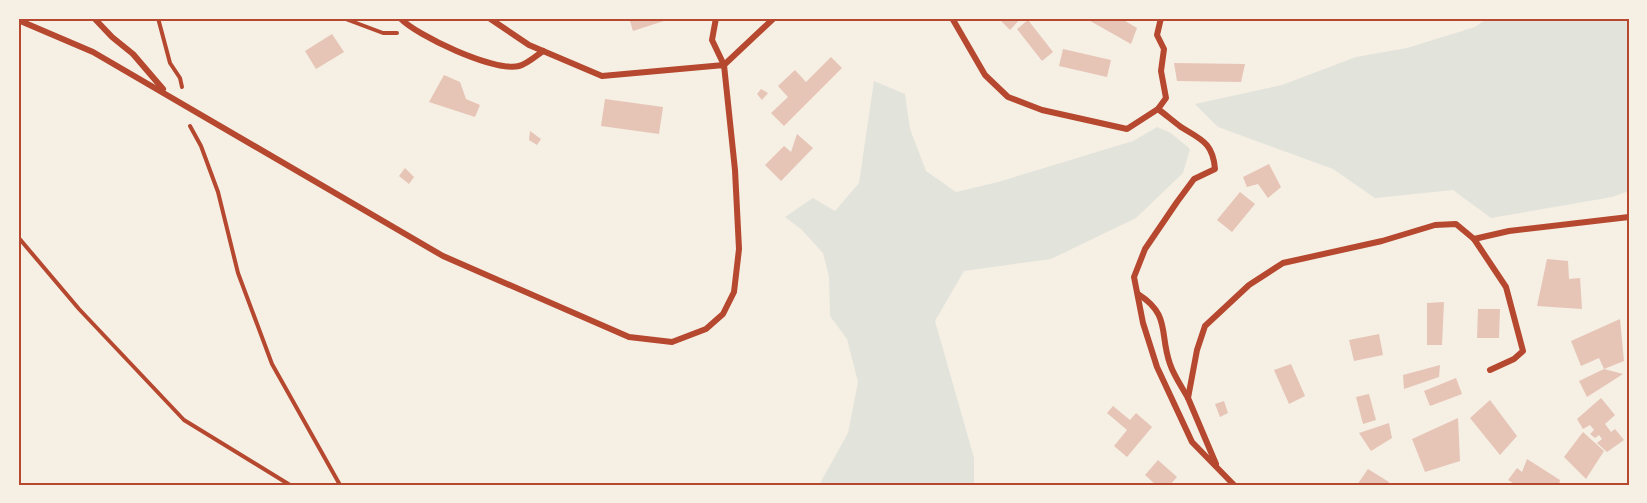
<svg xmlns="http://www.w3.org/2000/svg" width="1647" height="503" font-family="'DejaVu Sans',sans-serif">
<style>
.green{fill:#e2e4dc}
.building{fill:#e6c5b7}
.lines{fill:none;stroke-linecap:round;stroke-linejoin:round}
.path{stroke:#b5482f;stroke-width:4}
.minor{stroke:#b5482f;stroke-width:6}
.neatline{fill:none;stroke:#b5482f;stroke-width:2}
</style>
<rect width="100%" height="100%" fill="#f6efe4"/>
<g class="green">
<path d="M1488 18H1629V191L1612 197 1491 218 1453 190 1375 198 1333 169 1218 127 1195 104 1282 85 1356 57 1407 48 1475 27Z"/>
<path d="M874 81 905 94 910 129 926 171 956 192 998 182 1133 141 1157 127 1171 133 1190 149 1183 173 1136 218 1051 259 964 271 935 321 974 458V485H819L848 433 858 382 847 339 830 316 829 277 823 253 801 229 785 217 813 198 835 211 859 183Z"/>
</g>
<g class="building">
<path d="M629 18H673L633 31Z"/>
<path d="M998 18H1021L1010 30Z"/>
<path d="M1085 18H1120L1137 28 1131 44Z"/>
<path d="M1028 20 1053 52 1042 61 1017 29Z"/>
<path d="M332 34 344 52 316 69 305 51Z"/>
<path d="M1063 49 1111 60 1107 77 1059 66Z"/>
<path d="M831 57 842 68 784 126 771 113 788 97 778 86 795 70 806 82Z"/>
<path d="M1174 63 1245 64 1241 82 1177 81Z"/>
<path d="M444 75 460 82 466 99 480 105 475 117 429 102Z"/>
<path d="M761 89 768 93 762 100 757 94Z"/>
<path d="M605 99 663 107 659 134 601 126Z"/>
<path d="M530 131 541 139 537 145 529 140Z"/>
<path d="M797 134 813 148 781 181 765 165 784 146 791 152Z"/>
<path d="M1269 164 1281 187 1268 198 1258 184 1247 187 1243 177Z"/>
<path d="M405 168 414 177 409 184 399 176Z"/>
<path d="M1240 192 1255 204 1232 232 1217 220Z"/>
<path d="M1547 259 1568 261 1569 279 1580 278 1582 309 1537 306Z"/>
<path d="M1444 302 1442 345H1427V303Z"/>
<path d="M1478 309H1500L1499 338H1477Z"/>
<path d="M1620 319 1624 361 1604 369 1599 358 1581 366 1571 341Z"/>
<path d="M1379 334 1383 355 1354 361 1349 340Z"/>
<path d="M1291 364 1305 396 1289 404 1274 370Z"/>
<path d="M1440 365 1439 377 1404 389 1403 375Z"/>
<path d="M1604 369 1623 374 1587 397 1579 381Z"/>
<path d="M1456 378 1462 394 1430 406 1424 391Z"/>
<path d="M1369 394 1376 420 1363 424 1356 397Z"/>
<path d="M1601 398 1615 415 1605 424 1611 432 1615 429 1624 440 1607 452 1597 443 1602 439 1599 435 1595 438 1590 434 1594 430 1590 425 1583 429 1577 419Z"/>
<path d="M1490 400 1517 436 1500 455 1470 418Z"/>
<path d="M1224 401 1228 413 1220 417 1215 404Z"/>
<path d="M1113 406 1130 420 1136 413 1152 427 1127 457 1114 446 1127 430 1107 413Z"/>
<path d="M1458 418 1460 461 1425 472 1412 439Z"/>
<path d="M1389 423 1392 438 1371 451 1359 433Z"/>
<path d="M1583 432 1604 451 1586 479 1564 457Z"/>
<path d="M1527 459 1560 480 1559 485H1516L1508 480 1517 468 1522 472Z"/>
<path d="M1158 460 1177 477 1170 485H1156L1145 475Z"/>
<path d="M1368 469 1389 482 1387 485H1357Z"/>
</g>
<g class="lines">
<g class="path">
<path d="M158 18 170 63 180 78 182 87"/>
<path d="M343 18 383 33H397"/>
<path d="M190 126 201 146 218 192 238 273 272 364 340 485"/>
<path d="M18 237 79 309 184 420 290 485"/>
</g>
<g class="minor">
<path d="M94 18 112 37 133 54 163 89"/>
<path d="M400 18C417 36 494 72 519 66 527 64 536 56 543 51"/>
<path d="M716 18 712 40 724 65 774 18"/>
<path d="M952 18 985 75 1008 97 1042 110 1127 129 1158 109C1166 115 1173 121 1181 127 1200 139 1213 142 1215 169L1194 179 1177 202 1145 249 1134 277 1143 323 1157 367 1192 442 1234 485"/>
<path d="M18 20 93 52 443 256 629 337 672 342 706 329 723 314 734 292 739 249 735 170 724 65 602 76 529 45 489 18"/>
<path d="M1158 109 1166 98 1161 71 1164 49 1157 35 1161 18"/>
<path d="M1474 239 1506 287 1523 351 1514 359 1490 370"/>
<path d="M1138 294C1171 315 1159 333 1170 364 1174 376 1182 387 1188 398"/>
<path d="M1216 464 1188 398 1197 350 1205 326 1249 285 1283 263 1382 241 1435 225 1456 224 1474 239 1509 231 1629 217"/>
</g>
</g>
<rect width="1647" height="503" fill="none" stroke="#f6efe4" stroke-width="39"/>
<rect x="20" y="20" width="1608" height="464" class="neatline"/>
</svg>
